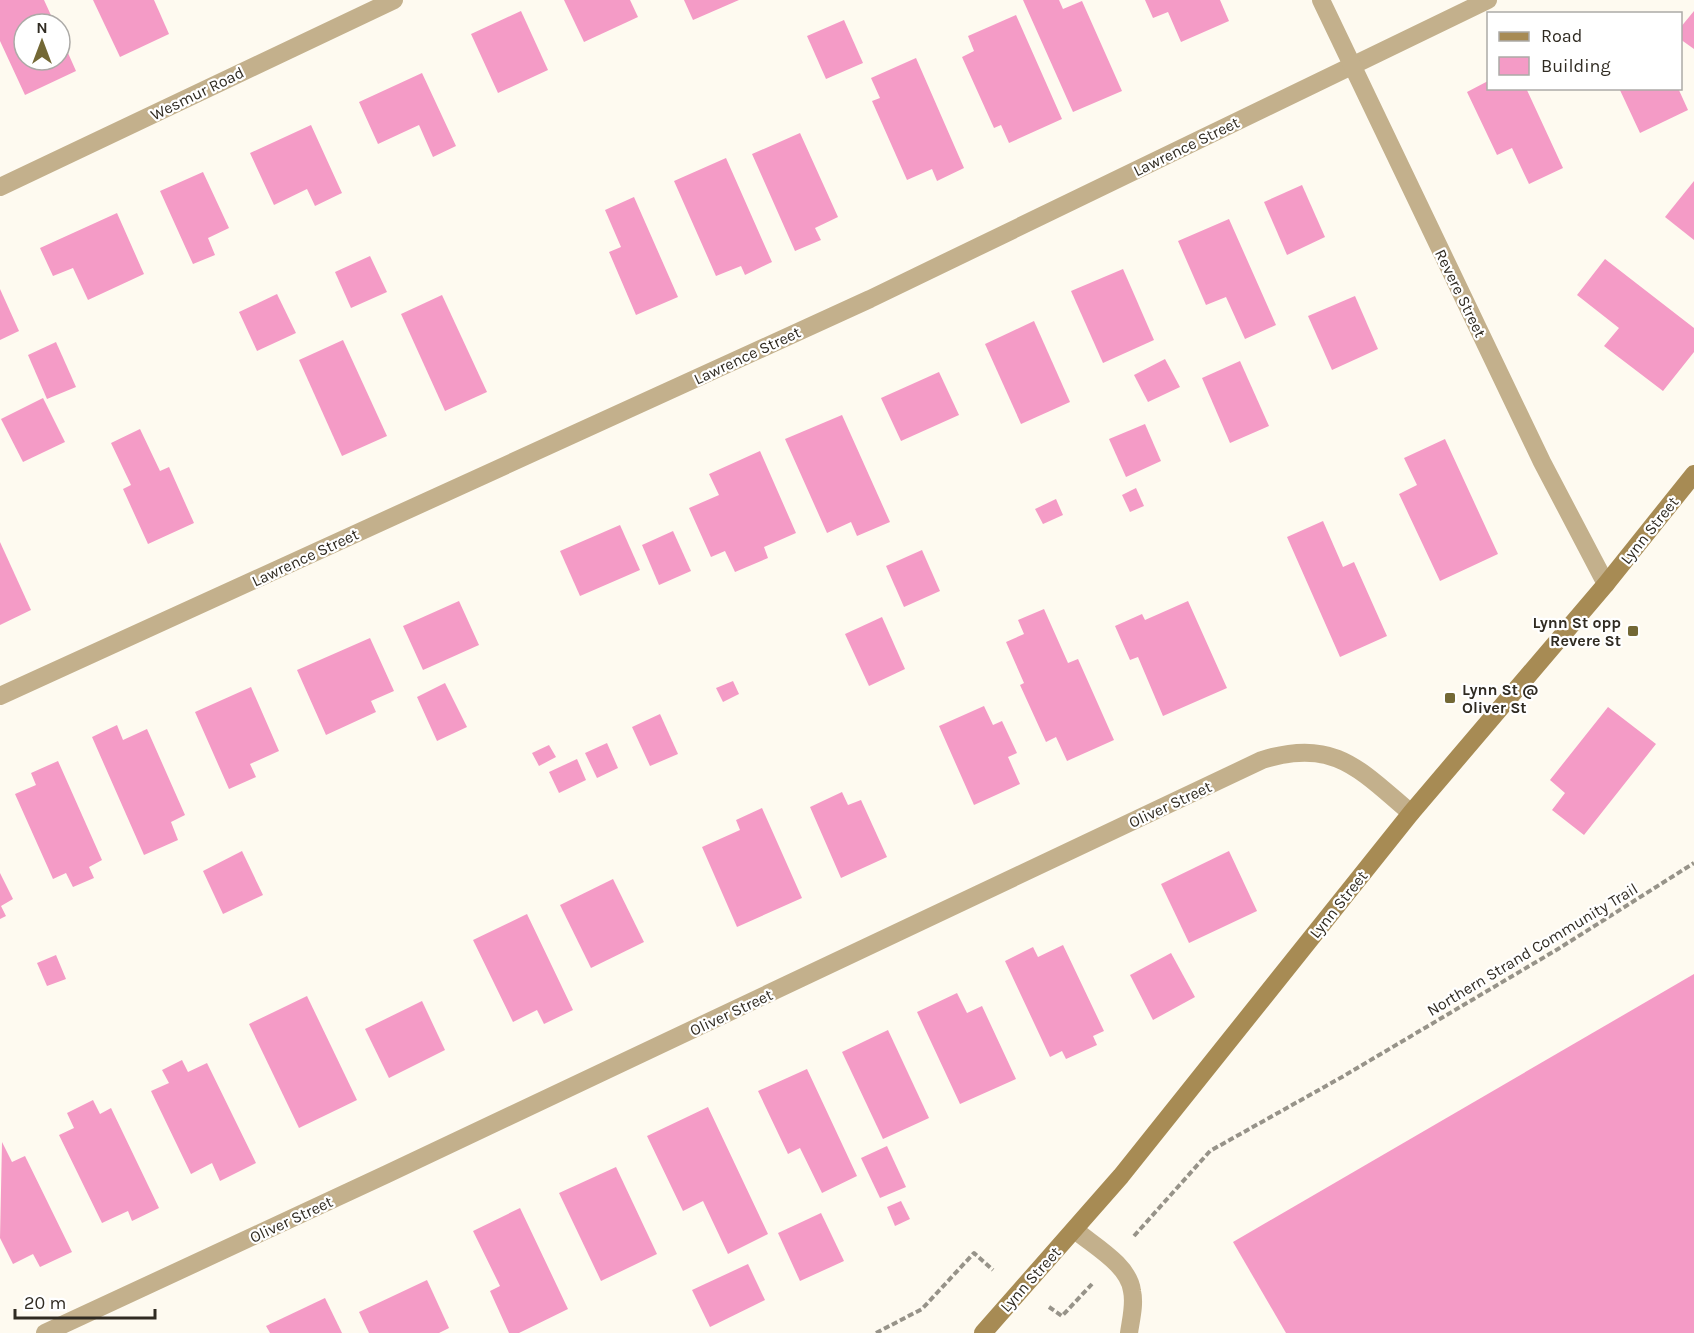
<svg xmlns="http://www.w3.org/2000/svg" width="1694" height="1333" font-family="Karla,sans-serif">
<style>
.building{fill:#f49bc6}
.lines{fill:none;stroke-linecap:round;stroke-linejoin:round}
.path{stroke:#979389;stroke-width:4;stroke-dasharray:6 3;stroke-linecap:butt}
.minor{stroke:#c3b08c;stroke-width:18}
.tertiary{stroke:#c3b08c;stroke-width:18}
.secondary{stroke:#a78b54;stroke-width:18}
.poi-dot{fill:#736835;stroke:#fff;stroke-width:2}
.labels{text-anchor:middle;stroke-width:4.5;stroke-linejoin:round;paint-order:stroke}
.street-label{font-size:16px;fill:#302b22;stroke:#fff}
.poi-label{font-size:16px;font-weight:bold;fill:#302b22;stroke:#fff;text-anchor:end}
</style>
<rect width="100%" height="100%" fill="#fefaf0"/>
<g class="building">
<path d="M0 0H44L55 24H24V60H60V35L76 71 25 95 0 41Z"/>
<path d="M93 0H154L169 34 120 57Z"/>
<path d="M564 0H630L638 17 584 42Z"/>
<path d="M684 0H739L693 20Z"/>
<path d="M1023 0H1059L1063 9 1082 1 1122 91 1073 112Z"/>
<path d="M1145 0H1220L1229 21 1181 42 1168 12 1153 18Z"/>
<path d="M521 11 548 70 498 93 471 34Z"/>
<path d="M1694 11V49L1680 39V28Z"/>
<path d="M1016 15 1062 119 1009 143 1001 125 994 128 962 57 974 51 968 36Z"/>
<path d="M844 20 863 63 826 79 807 36Z"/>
<path d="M916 58 964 168 937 181 932 169 907 180 872 101 880 98 871 78Z"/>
<path d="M422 73 456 146 433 157 419 125 378 144 359 102Z"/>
<path d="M1488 81V88H1526L1563 168 1529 184 1512 148 1497 155 1467 92Z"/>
<path d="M1619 88H1678L1688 110 1640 133Z"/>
<path d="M311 125 342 193 315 206 307 189 274 205 250 153Z"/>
<path d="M800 133 838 217 815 228 821 240 795 251 752 154Z"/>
<path d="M726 158 772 262 745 275 741 266 716 276 674 181Z"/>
<path d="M203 172 229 228 208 238 215 255 193 264 160 191Z"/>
<path d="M1694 181V240L1665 217Z"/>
<path d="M1302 185 1325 237 1287 255 1264 202Z"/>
<path d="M634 197 678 297 636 315 609 252 621 247 605 210Z"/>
<path d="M117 213 144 274 88 300 73 268 53 276 40 248Z"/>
<path d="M1229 219 1276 325 1245 339 1226 297 1206 305 1178 241Z"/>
<path d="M370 256 387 292 351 308 335 272Z"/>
<path d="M1605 259 1694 328V352L1663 391 1604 346 1619 328 1577 295Z"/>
<path d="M1123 269 1154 340 1103 363 1071 291Z"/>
<path d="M0 289 19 331 0 340Z"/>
<path d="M277 294 296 333 257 351 239 312Z"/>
<path d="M442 295 487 392 445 411 401 314Z"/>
<path d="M1355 296 1378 349 1332 370 1308 316Z"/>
<path d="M1034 321 1070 402 1021 424 985 344Z"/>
<path d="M343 340 387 436 342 456 299 360Z"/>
<path d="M56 342 76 387 47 399 28 355Z"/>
<path d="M1165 359 1180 387 1148 402 1134 375Z"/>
<path d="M1240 361 1269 426 1230 443 1202 378Z"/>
<path d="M939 372 959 415 901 441 881 398Z"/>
<path d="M43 398 65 442 23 462 1 419Z"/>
<path d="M842 415 890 522 857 536 851 522 827 533 785 439Z"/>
<path d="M1145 424 1161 461 1126 477 1109 439Z"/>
<path d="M140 429 160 471 169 467 194 523 148 544 123 489 131 485 111 443Z"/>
<path d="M1445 439 1498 554 1440 581 1399 494 1417 485 1404 458Z"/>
<path d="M760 451 796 533 764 547 768 558 735 572 725 551 711 557 689 508 719 495 709 474Z"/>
<path d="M1136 488 1144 506 1130 512 1122 495Z"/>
<path d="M1056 499 1063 515 1043 524 1035 509Z"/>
<path d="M1323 521 1343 567 1354 562 1387 636 1340 657 1287 537Z"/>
<path d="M620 525 640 570 580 596 560 551Z"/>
<path d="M673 531 691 571 659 585 642 545Z"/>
<path d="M0 542 31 610 0 625Z"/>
<path d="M922 550 940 591 904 607 886 566Z"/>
<path d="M459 601 479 645 423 670 403 626Z"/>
<path d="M1188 601 1227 688 1163 716 1138 657 1130 660 1115 626 1142 614 1145 620Z"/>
<path d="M1044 609 1068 663 1078 659 1114 740 1067 761 1056 737 1046 742 1020 685 1024 683 1006 642 1024 634 1018 620Z"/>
<path d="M882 617 905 669 869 686 845 634Z"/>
<path d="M370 638 394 691 371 701 376 712 326 735 297 670Z"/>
<path d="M733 681 739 694 723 702 716 688Z"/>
<path d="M445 683 467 727 437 741 417 697Z"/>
<path d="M251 687 279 751 250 764 256 777 229 789 195 712Z"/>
<path d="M984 706 993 725 1002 721 1017 753 1008 757 1020 784 974 805 939 726Z"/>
<path d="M1608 707 1656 744 1584 835 1552 810 1565 793 1550 780Z"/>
<path d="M660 714 678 754 650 766 632 727Z"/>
<path d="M117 725 123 740 147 729 185 815 171 822 178 840 144 855 92 737Z"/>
<path d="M607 743 618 768 597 778 585 753Z"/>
<path d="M549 745 556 757 539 766 532 753Z"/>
<path d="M577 759 586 780 559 793 549 772Z"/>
<path d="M58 761 102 860 89 867 94 878 73 887 66 873 53 879 15 794 36 785 31 773Z"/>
<path d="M842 792 848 805 861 800 887 857 841 878 810 807Z"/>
<path d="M762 808 802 898 737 927 702 847 740 830 736 820Z"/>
<path d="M242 851 263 895 223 914 203 871Z"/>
<path d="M1229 851 1257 911 1189 943 1161 884Z"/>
<path d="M0 873 13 899 1 906 6 916 0 919Z"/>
<path d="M613 879 644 942 591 968 560 905Z"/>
<path d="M527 914 573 1010 544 1024 537 1010 513 1022 473 940Z"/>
<path d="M1063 945 1104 1031 1093 1036 1097 1045 1066 1059 1062 1051 1050 1057 1005 961 1033 947 1038 957Z"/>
<path d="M1171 953 1195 997 1153 1020 1130 975Z"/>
<path d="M56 955 66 979 47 986 37 963Z"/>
<path d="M1694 974V1333H1286L1233 1242Z"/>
<path d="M957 993 967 1013 982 1006 1016 1079 960 1104 917 1012Z"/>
<path d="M307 996 357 1100 299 1128 249 1024Z"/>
<path d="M422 1001 445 1050 389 1078 365 1029Z"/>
<path d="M888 1030 929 1118 883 1139 842 1052Z"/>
<path d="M182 1060 188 1072 207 1063 256 1163 220 1181 212 1163 191 1174 151 1091 169 1083 162 1070Z"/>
<path d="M807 1069 857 1176 822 1193 800 1148 788 1154 758 1091Z"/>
<path d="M93 1100 100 1114 111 1108 159 1208 132 1221 128 1211 102 1223 59 1135 74 1128 67 1113Z"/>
<path d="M708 1107 768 1234 728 1254 703 1201 683 1211 647 1136Z"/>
<path d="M2 1142 12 1162 25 1156 72 1252 40 1267 33 1254 13 1264 0 1238Z"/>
<path d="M887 1146 906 1187 880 1198 861 1158Z"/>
<path d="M616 1167 657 1254 601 1281 559 1193Z"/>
<path d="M901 1201 910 1219 895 1226 887 1207Z"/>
<path d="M520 1208 568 1309 519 1333H509L490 1291 500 1286 473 1231Z"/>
<path d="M821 1213 844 1261 800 1281 778 1233Z"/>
<path d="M748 1264 765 1300 710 1327 692 1290Z"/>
<path d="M427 1280 449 1328 439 1333H369L359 1312Z"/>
<path d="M325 1298 342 1333H270L266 1326Z"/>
</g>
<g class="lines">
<g class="path">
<path d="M1134 1236 1210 1151 1342 1077 1558 949 1694 863"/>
<path d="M1049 1307 1062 1316 1092 1284"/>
<path d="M876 1333 922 1309 974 1253 993 1270"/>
</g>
<g class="minor">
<path d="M0 187 394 0"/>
<path d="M0 696 870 299 1488 0"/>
</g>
<g class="tertiary">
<path d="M1321 0 1542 462 1606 584"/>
<path d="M1075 1230C1094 1246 1129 1265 1132 1291 1135 1304 1131 1319 1129 1333"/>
<path d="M45 1333 387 1174 1262 760C1334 737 1360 770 1411 813"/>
</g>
<path class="secondary" d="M983 1333 1121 1176 1411 813 1606 584 1694 474"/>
</g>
<g class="poi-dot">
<rect x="1627" y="625" width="12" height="12" rx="3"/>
<rect x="1444" y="692" width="12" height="12" rx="3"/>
</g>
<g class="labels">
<g class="street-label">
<text transform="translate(197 93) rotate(-26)" y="6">Wesmur Road</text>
<text transform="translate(1186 146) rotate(-26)" y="6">Lawrence Street</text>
<text transform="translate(1461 293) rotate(64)" y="6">Revere Street</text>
<text transform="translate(747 355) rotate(-25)" y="6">Lawrence Street</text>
<text transform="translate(1649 530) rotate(-51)" y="6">Lynn Street</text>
<text transform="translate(305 557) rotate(-25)" y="6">Lawrence Street</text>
<text transform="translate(1170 804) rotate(-25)" y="6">Oliver Street</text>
<text transform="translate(1338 904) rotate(-51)" y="6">Lynn Street</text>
<text transform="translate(1532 949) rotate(-31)" y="6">Northern Strand Community Trail</text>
<text transform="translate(731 1012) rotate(-25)" y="6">Oliver Street</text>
<text transform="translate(291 1219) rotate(-25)" y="6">Oliver Street</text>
<text transform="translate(1030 1279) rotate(-48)" y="6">Lynn Street</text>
</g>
<g class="poi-label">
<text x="1621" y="628">Lynn St opp<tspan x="1621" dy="18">Revere St</tspan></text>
<text x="1462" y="695" text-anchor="start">Lynn St @<tspan x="1462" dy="18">Oliver St</tspan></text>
</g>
</g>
<rect x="1487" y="12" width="195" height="78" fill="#ffffff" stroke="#acaaa7" stroke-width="1.5"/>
<rect x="1499" y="32" width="30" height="9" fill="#a78b54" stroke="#acaaa7" stroke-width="1.5"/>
<text x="1541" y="42" font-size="18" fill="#302b22">Road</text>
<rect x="1499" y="57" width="30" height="18" fill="#f49bc6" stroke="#acaaa7" stroke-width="1.5"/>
<text x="1541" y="72" font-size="18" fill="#302b22">Building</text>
<g transform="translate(42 42)"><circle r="28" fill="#ffffff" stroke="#acaaa7" stroke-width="1.5"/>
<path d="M0-4.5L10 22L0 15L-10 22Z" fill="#736835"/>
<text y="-9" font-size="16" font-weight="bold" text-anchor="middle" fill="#302b22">N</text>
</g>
<path d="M15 1309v9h140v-9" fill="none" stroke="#302b22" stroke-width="3"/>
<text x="24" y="1309" font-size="18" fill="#302b22" stroke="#ffffff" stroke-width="4.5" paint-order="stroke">20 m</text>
</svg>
